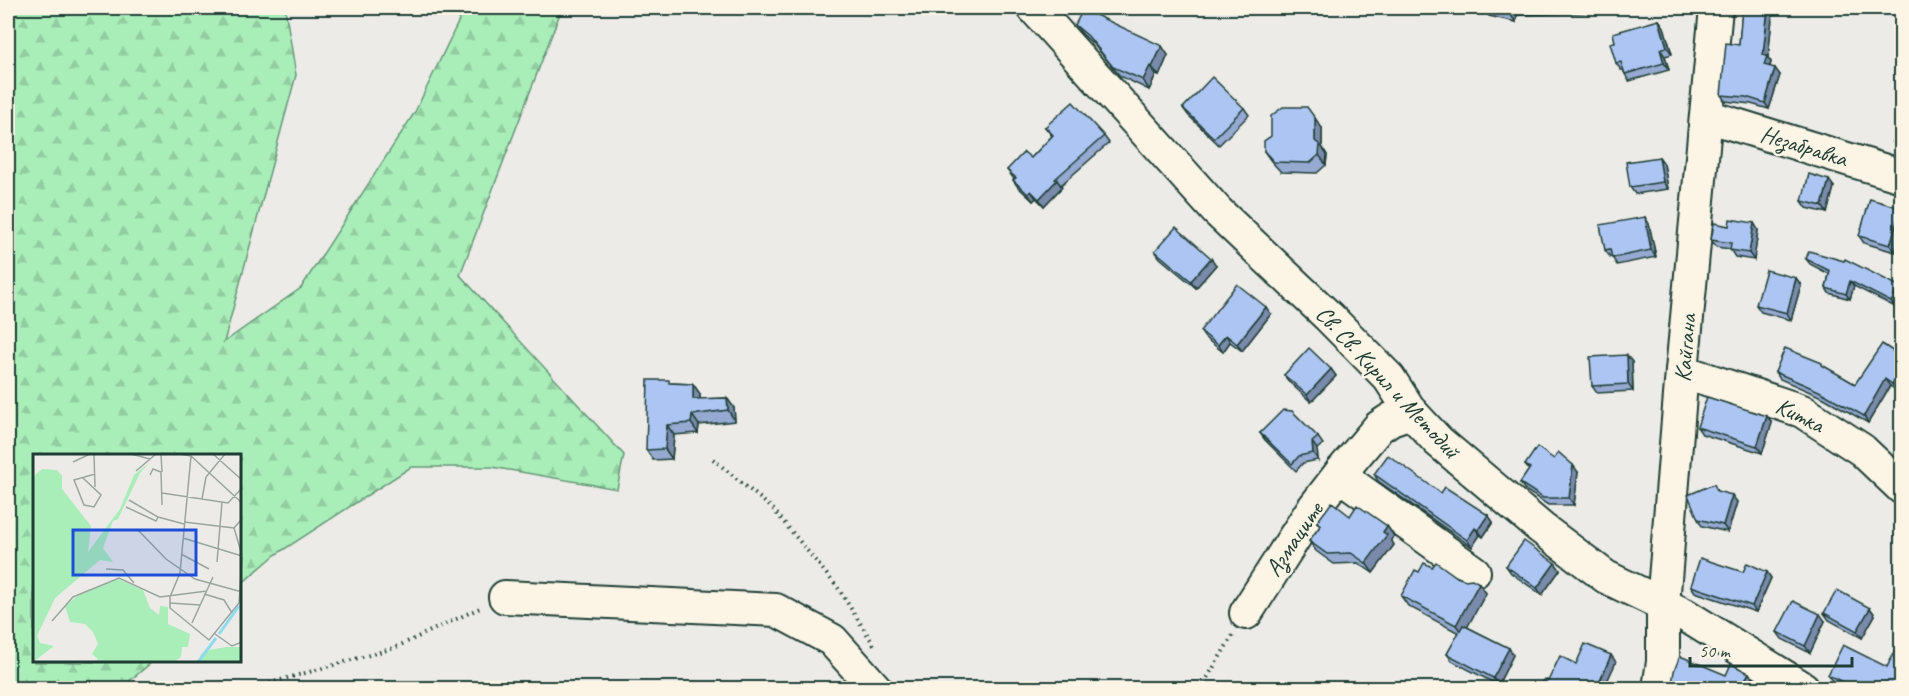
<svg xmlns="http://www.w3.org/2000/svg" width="1909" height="696" font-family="Caveat,sans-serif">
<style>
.forest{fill:url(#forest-firs);stroke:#649676;stroke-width:1.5}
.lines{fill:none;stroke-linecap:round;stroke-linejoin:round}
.minor-casing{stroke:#1f3d34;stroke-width:36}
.path{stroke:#1f3d34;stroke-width:4;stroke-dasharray:1.5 4.5;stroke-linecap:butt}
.minor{stroke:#fcf5e5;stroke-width:32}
.wall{fill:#95a9d1;stroke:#1f3d34;stroke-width:1.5}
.shaded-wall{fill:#798aaa;stroke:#1f3d34;stroke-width:1.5}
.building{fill:#adc5f3;stroke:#1f3d34;stroke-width:1.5}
.labels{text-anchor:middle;stroke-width:5;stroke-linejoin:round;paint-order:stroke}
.street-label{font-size:24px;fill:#1f3d34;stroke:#fcf5e5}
.inset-river{fill:none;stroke:#8edbee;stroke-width:3}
.inset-road{fill:none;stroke:#9aa5a0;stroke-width:1.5}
.view{fill:#1d4ed8;fill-opacity:0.15;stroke:#1d4ed8;stroke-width:3}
.inset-edge{fill:none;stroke:#1f3d34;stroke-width:3}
</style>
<defs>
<pattern id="forest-firs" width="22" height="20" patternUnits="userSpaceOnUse" patternTransform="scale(1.5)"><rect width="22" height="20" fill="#a9eeb9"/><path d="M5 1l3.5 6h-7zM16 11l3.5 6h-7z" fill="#91cda0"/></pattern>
</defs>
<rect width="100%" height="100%" fill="#ecebe8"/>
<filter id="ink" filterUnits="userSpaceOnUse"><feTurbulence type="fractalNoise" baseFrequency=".0167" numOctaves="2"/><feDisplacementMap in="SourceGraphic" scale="12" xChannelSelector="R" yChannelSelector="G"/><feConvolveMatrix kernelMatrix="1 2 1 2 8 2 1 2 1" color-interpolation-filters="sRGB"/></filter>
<g filter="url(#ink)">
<path class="forest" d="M8 8H285L296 75 224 342 301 288 415 112 465 8H562L460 275 624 455 617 489 492 467H411L275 555 240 585V456H34V662H152L121 688H8Z"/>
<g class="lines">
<g class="minor-casing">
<g id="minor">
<path d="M1034 8 1217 211 1329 317 1389 378 1411 412 1438 441 1541 528 1606 577 1685 615 1803 688"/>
<path d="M1707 116 1902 176"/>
<path d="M1682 371 1802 411 1862 450 1902 488"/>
<path d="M1342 471 1353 485 1474 572"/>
<path d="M505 597 776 610 832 640 875 688"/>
<path d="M1246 613 1312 510 1342 471 1379 427 1391 419 1411 412"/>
<path d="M1659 688 1663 662V604L1682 371 1716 8"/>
</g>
</g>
<g class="path">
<path d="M713 459 773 509 838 588 874 645"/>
<path d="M8 533 10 549 8 564"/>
<path d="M252 688 394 648 482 607"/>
<path d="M1201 688 1233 635"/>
</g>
<use href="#minor" class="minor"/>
</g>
<g class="wall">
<path d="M1483 8H1595V12L1517 15 1516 22 1489 16Z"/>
<path d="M1736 8H1773L1768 58 1771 62 1770 67 1780 75 1769 109 1751 104 1725 101 1721 95 1739 45 1742 12 1738 11Z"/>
<path d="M1659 20 1664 27 1672 54 1665 56 1669 70 1629 81 1625 74 1623 70H1621L1616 63 1615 42Z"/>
<path d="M1075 25 1168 55 1159 76 1156 75 1149 90 1120 76 1095 46 1082 34Z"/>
<path d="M1183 108H1244L1249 115 1219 145 1188 115Z"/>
<path d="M1902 109V149L1898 148 1893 142Z"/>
<path d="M1045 127 1104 136 1109 143 1061 185 1062 187 1044 206 1036 198 1033 201 1018 187 1013 180 1014 179 1007 170 1031 158 1052 136Z"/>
<path d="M1322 128V147L1327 155 1326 165 1317 173 1281 172 1271 161 1264 151Z"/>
<path d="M1659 157 1664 164 1668 189 1635 194 1630 187Z"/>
<path d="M1834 187 1827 213 1807 208 1802 201Z"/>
<path d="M1901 208 1902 230 1895 252 1864 243 1859 236Z"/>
<path d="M1645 217 1649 224 1656 257 1617 265 1612 257H1610L1605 250Z"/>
<path d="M1754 223 1758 230 1754 260 1735 257 1730 249 1716 247 1711 240Z"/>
<path d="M1155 251 1216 265 1196 288 1160 258Z"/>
<path d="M1806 259 1899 286 1902 291V293L1895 307 1854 286 1850 299 1829 293 1826 288 1829 274 1810 264Z"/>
<path d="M1796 278 1801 285 1791 320 1761 312 1756 305Z"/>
<path d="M1271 314 1242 351 1230 342 1223 352 1205 338 1200 331Z"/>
<path d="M1902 357V384L1897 391 1890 386 1868 423 1824 398 1780 379 1775 372 1825 367 1855 384Z"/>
<path d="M1632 362 1633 391 1597 393 1592 386Z"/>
<path d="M1331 369 1336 376 1311 402 1289 382 1284 375Z"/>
<path d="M671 383 693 384 700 394V399L727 398 734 408 735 421 699 425 698 433 674 435 672 459 653 460 646 450Z"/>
<path d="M1772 423 1762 453 1702 434 1697 427Z"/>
<path d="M1260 433 1318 437 1323 444 1317 449 1318 460 1303 463 1296 471 1265 440Z"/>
<path d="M1554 459 1578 472 1574 505H1548L1525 490 1520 483 1529 470 1525 465Z"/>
<path d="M1374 474 1441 493 1488 515 1493 522 1483 537 1480 535 1472 547 1378 481Z"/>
<path d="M1719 492 1737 502 1728 532 1702 526 1698 519Z"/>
<path d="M1350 516 1387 526 1394 536 1391 540 1394 545 1373 573 1358 563 1334 564 1316 551 1309 541 1320 526 1317 522Z"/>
<path d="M1555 563 1560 570 1542 595 1511 573 1506 566Z"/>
<path d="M1432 567 1465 580 1479 583 1486 593 1467 627 1509 648 1513 655 1498 685 1452 661 1447 654 1459 633 1408 606 1401 596 1419 572Z"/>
<path d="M1743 572H1767L1771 578 1756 612 1695 592 1691 586Z"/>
<path d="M1870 608 1875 615 1862 638 1829 620 1824 613Z"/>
<path d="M1825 621 1810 653 1782 639 1777 632Z"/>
<path d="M1887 667 1902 688H1847L1832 681 1828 675Z"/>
</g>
<g class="shaded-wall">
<path d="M1510 8H1512L1517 15 1516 22 1509 13Z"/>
<path d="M1768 8H1773L1768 58 1771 62 1768 71 1764 65 1763 55Z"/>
<path d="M1659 20 1664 27 1672 54 1667 47Z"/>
<path d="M1162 46 1168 55 1159 76 1152 67Z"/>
<path d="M1660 49 1665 56 1669 70 1664 63Z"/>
<path d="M1150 66 1156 75 1149 90 1143 80Z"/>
<path d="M1775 68 1780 75 1769 109 1765 103Z"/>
<path d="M1315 118 1322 128V147L1327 155 1326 165 1319 155 1315 141Z"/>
<path d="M1659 157 1664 164 1668 189 1663 182Z"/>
<path d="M1057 180 1062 187 1044 206 1039 199Z"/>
<path d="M1829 180 1834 187 1827 213 1822 206Z"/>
<path d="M1031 191 1036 198 1033 201 1028 194Z"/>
<path d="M1901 208 1902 230 1895 252 1890 245Z"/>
<path d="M1645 217 1649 224 1656 257 1651 250Z"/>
<path d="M1754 223 1758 230 1754 260 1749 253Z"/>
<path d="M1211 258 1216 265 1196 288 1191 281Z"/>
<path d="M1796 278 1801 285 1791 320 1787 313Z"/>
<path d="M1850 281 1854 286 1850 299 1846 294Z"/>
<path d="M1899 286 1902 291V293L1895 307 1891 302Z"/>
<path d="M1266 307 1271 314 1242 351 1237 344Z"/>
<path d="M1226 335 1230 342 1223 352 1218 345Z"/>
<path d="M1627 355 1632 362 1633 391 1628 384Z"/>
<path d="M1331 369 1336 376 1311 402 1307 395Z"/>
<path d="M1902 370V384L1897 391 1892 384Z"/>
<path d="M1885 379 1890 386 1868 423 1864 416Z"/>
<path d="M693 384 700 394V409L693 399Z"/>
<path d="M727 398 734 408 735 421 728 410Z"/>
<path d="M692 415 699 425 698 433 691 423Z"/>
<path d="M1767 416 1772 423 1762 453 1757 446Z"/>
<path d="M667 425 674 435 672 459 665 449Z"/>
<path d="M1312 442 1317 449 1318 460 1313 453Z"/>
<path d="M1573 465 1578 472 1574 505 1569 498Z"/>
<path d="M1732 495 1737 502 1728 532 1723 525Z"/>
<path d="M1488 515 1493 522 1483 537 1478 530Z"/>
<path d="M1387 526 1394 536 1391 540 1394 545 1373 573 1366 563 1383 532Z"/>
<path d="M1475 528 1480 535 1472 547 1467 540Z"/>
<path d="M1555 563 1560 570 1542 595 1537 588Z"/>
<path d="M1767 572 1771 578 1756 612 1752 606Z"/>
<path d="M1479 583 1486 593 1463 635 1456 625Z"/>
<path d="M1870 608 1875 615 1862 638 1857 631Z"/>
<path d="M1820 614 1825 621 1810 653 1805 646Z"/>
<path d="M1509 648 1513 655 1498 685 1493 678Z"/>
<path d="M1611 655 1616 662 1604 688 1600 681Z"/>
<path d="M1749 673 1754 680 1749 688H1740Z"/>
</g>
<g class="building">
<path d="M1485 8H1510L1509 13Z"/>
<path d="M1742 8H1768L1763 55 1767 56 1764 65 1775 68 1765 103 1746 97 1721 95 1726 43 1739 45Z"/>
<path d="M1083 9 1162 46 1152 67 1150 66 1143 80 1113 67 1088 36 1075 25Z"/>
<path d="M1659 20 1667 47 1660 49 1664 63 1625 74 1621 62 1616 63 1610 43 1615 42 1613 33Z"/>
<path d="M1212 77 1244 108 1214 138 1183 108Z"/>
<path d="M1073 102 1104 136 1055 179 1057 180 1039 199 1031 191 1028 194 1013 180 1016 178 1007 170 1024 152 1031 158 1053 135 1045 127Z"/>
<path d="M1283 107H1307L1315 118V141L1320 145 1319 155 1310 163 1274 162 1264 151V141L1271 136V116Z"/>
<path d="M1902 109V144L1893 142Z"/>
<path d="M1659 157 1663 182 1630 187 1626 162Z"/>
<path d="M1809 174 1829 180 1822 206 1802 201Z"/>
<path d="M1870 199 1901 208 1890 245 1859 236Z"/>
<path d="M1645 217 1651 250 1612 258 1610 249 1605 250 1600 225Z"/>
<path d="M1730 219 1754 223 1749 253 1730 250 1731 243 1711 240 1714 223 1729 226Z"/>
<path d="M1176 227 1211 258 1191 281 1155 251Z"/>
<path d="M1809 251 1844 261 1845 259 1899 286 1891 302 1850 281 1846 294 1826 288 1830 271 1806 259Z"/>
<path d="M1766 270 1796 278 1787 313 1756 305Z"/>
<path d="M1237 284 1266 307 1237 344 1226 335 1218 345 1200 331Z"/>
<path d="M1882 344 1902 357V370L1892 384 1885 379 1864 416 1819 391 1775 372 1785 348 1822 363V365L1855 384Z"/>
<path d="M1309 348 1331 369 1307 395 1284 375Z"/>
<path d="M1627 355 1628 384 1592 386 1590 357Z"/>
<path d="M648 380H669V383L693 384V399L727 398 728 410 692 415 691 423 667 425 665 449 646 450Z"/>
<path d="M1707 397 1767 416 1757 446 1697 427Z"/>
<path d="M1283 410 1292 411 1318 437 1312 442 1313 453 1299 456 1292 464 1260 433Z"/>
<path d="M1537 447 1554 459 1558 452 1573 465 1569 498H1543L1520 483 1530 468 1525 465Z"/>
<path d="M1388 455 1441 493 1445 487 1488 515 1478 530 1475 528 1467 540 1374 474Z"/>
<path d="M1714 484 1717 491 1732 495 1723 525 1698 519 1688 495Z"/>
<path d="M1332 502 1350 516 1357 505 1387 526 1383 532 1387 535 1366 563 1351 553 1327 554 1309 541 1321 525 1317 522Z"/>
<path d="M1524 541 1555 563 1537 588 1506 566Z"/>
<path d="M1700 558 1743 572 1747 563 1767 572 1752 606 1691 586Z"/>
<path d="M1436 562 1457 577 1465 580 1472 579 1479 583 1456 625 1401 596 1415 570 1419 572 1424 563 1432 567Z"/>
<path d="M1837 590 1870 608 1857 631 1824 613Z"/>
<path d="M1793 601 1820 614 1805 646 1777 632Z"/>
<path d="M1463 625 1509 648 1493 678 1447 654Z"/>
<path d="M1902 635V688H1855L1828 675 1843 645 1887 667Z"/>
<path d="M1585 644 1611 655 1600 681 1608 685 1606 688H1539L1544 679 1548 681 1560 656 1576 664Z"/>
<path d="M1680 656 1726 675 1731 664 1749 673 1740 688H1710L1702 684 1701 688H1670L1672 684 1674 671Z"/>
</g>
</g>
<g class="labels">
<g class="street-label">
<text transform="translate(1804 146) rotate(17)" y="8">Незабравка</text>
<text transform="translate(1685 348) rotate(-85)" y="8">Кайгана</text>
<text transform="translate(1388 382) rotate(47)" y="8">Св. Св. Кирил и Методий</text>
<text transform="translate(1800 415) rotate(26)" y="8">Китка</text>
<text transform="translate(1294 539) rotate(-56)" y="8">Азмаците</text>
</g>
</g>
<g transform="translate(33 454)">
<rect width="208" height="208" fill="#ecebe8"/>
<path d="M116 9 107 19 85 65 80 67 70 94 80 108 67 106 22 144 4 182 7 189 21 192 0 208V16L1 22 9 15 24 16 29 22V35L58 72 55 98 87 55 101 21ZM85 125 110 136 117 154 126 161 127 152 135 153V170L157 180 155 193H149L148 203 141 208H63L65 205 59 200 65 190 60 178 52 170 37 168 32 152 47 140ZM193 193H208V208H166L168 200 176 196Z" fill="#a9eeb9"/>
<path class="inset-river" d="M186 180 206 152M165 208 183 184"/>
<path class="inset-road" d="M61 0 62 33M98 0 117 5M128 0 129 18M147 0 158 2 147 119 137 143V154L176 186 206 149 209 103M180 0 209 26M158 2 209 49M40 8 57 0M103 17 123 0M117 21 120 15 128 18 129 51M50 24 68 41 61 53 51 51 41 26 62 20M129 39 195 49 209 34M169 45 173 23 192 0M93 53 123 67 125 63 96 46M125 63 151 70M209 65 201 74 209 101M151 68 201 74M104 75 133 105 162 125 209 138M150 84 209 102M148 100 176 115M184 108 189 48M73 115 90 116 101 129M171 140 191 146 199 159M137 149 167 151M19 167 40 143 86 124 127 143 174 137M159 169 180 123M182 180 199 192 209 188"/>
<path class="view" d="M40 76H163V121H40Z"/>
<rect width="208" height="208" class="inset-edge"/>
</g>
<rect width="1909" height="696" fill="none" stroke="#fcf5e5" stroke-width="30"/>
<rect x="15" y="15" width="1879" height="666" fill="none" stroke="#1f3d34" stroke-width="2" filter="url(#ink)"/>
<path d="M1690 657v9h162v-9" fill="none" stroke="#1f3d34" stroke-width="3"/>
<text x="1699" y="657" font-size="18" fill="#1f3d34" stroke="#fcf5e5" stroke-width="4.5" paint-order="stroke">50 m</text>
</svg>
